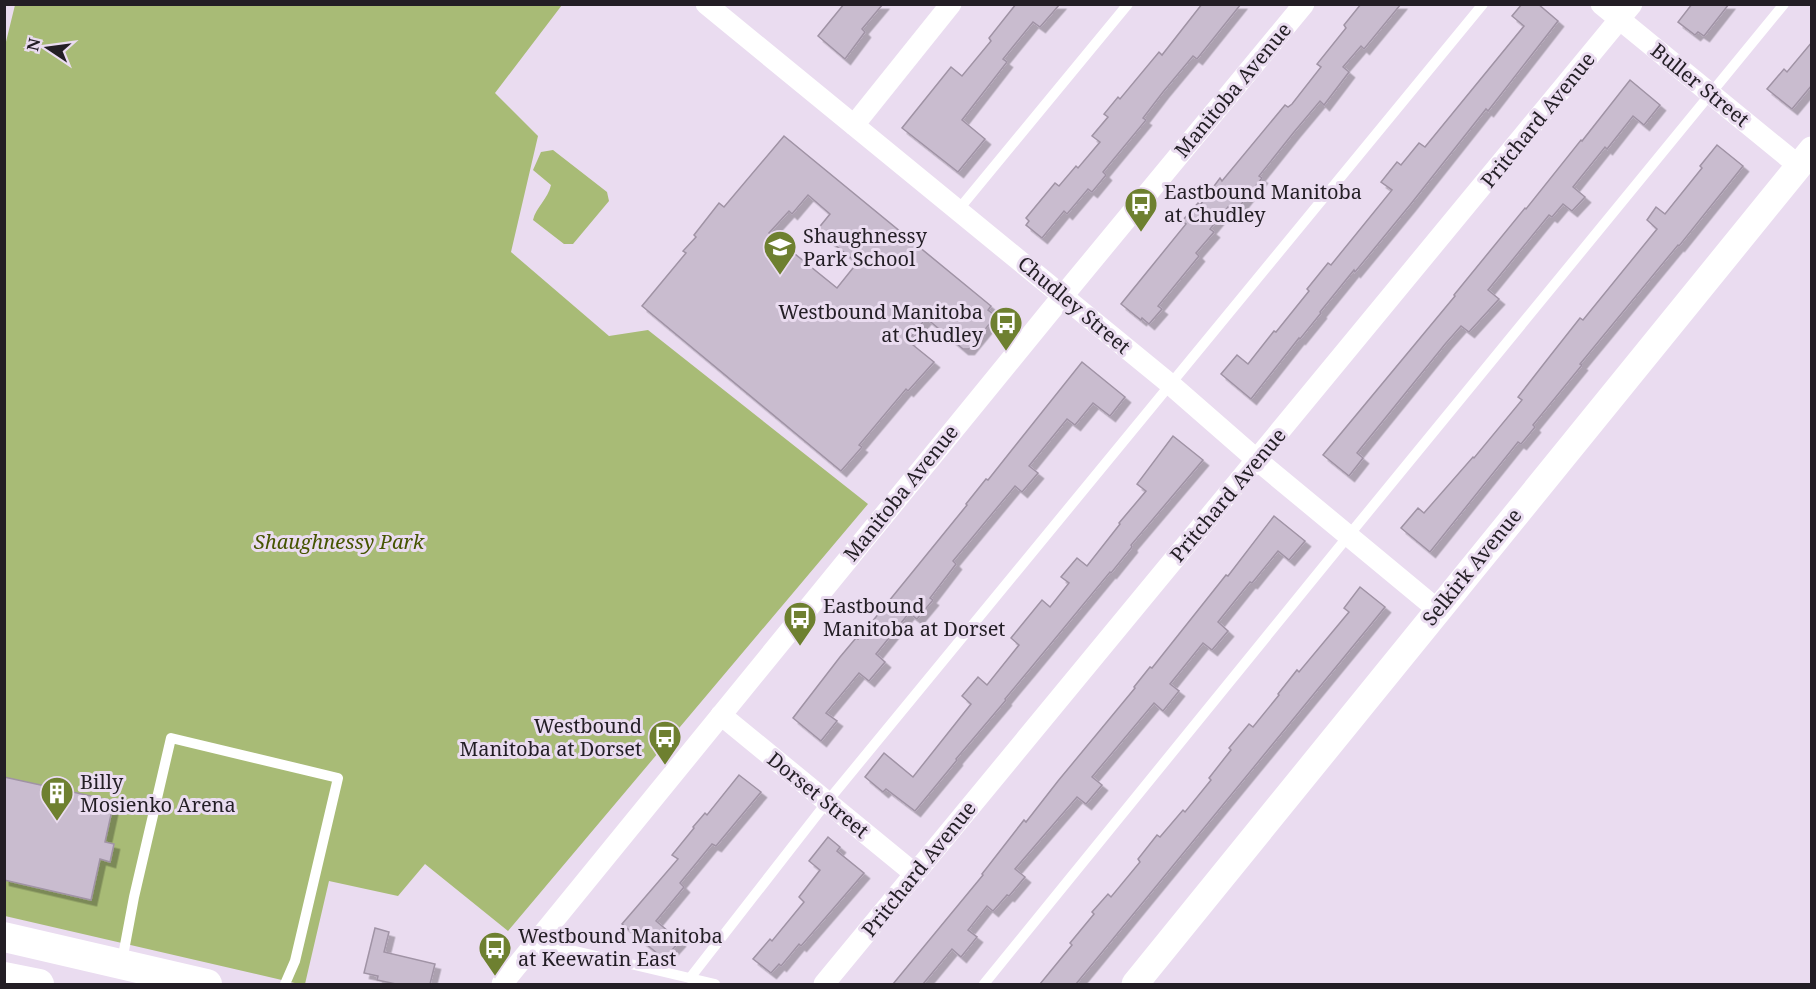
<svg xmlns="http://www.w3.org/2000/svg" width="1816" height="989" font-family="'Noto Serif',serif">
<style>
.green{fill:#a8bb76}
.building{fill:#c9bccf;stroke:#a093a5;stroke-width:1.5;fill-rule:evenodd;filter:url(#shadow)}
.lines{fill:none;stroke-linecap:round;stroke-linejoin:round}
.service{stroke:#fff;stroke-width:10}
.minor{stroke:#fff;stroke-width:21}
.tertiary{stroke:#fff;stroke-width:27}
.secondary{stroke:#fff;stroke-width:30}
.labels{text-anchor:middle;stroke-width:6;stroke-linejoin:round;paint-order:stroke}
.street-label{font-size:20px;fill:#231e25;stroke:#eadcf0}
.poi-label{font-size:20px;fill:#231e25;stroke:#eadcf0;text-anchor:start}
.park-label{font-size:20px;font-style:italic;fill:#455400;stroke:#eadcf0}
</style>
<defs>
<filter id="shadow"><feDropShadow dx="5.5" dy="5.5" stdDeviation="0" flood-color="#0004"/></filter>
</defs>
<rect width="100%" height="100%" fill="#eadcf0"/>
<g class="green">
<path d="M15 5H562L495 93 538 136 511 252 609 336 648 330 868 504 508 931 425 864 398 896 329 881 305 984H299L5 916 4 50Z"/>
<path d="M553 150 607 192 609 201 573 244H564L533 220C536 207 548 199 551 185L533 170 541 152Z"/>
</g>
<g class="building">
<path d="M844 4H883L862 29 865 32 845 59 818 36Z"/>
<path d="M1016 4H1060L1040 27 1033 22 1003 59 1007 62 962 120 985 139 958 172 902 128 951 67 962 76 991 41 989 38Z"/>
<path d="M1202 4H1241L1197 59 1193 56 1163 92 1143 118 1146 120 1103 172 1106 175 1092 192 1088 189 1067 214 1064 211 1042 238 1026 225 1029 221 1026 218 1055 183 1059 186 1076 166 1078 168 1100 142 1092 136 1108 117 1104 114 1118 97 1120 99 1159 52 1162 55Z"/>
<path d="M1361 4H1401L1364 49 1361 46 1343 67 1349 72 1324 105 1320 101 1294 132 1259 176 1262 178 1235 212 1228 207 1210 229 1214 232 1196 253 1199 256 1158 306 1162 309 1149 324 1142 318 1141 320 1121 304 1186 224 1182 221 1198 203 1200 205 1220 178 1222 181 1285 105 1288 107 1292 104 1321 67 1317 64 1346 28 1344 25Z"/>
<path d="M1522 4H1538L1558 21 1488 111 1486 109 1410 205 1355 272 1354 270 1320 312 1321 313 1300 339 1299 338 1251 399 1221 374 1237 355 1248 364 1274 331 1276 332 1309 291 1307 289 1328 263 1331 265 1392 190 1381 182 1397 162 1401 165 1419 143 1425 147 1524 26 1512 16Z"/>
<path d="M1692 4H1729L1704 36 1698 32 1695 35 1678 22Z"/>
<path d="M1812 42V85L1792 109 1767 89 1784 69 1787 72Z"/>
<path d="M1630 80 1660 105 1644 125 1633 116 1607 149 1605 147 1573 187 1585 197 1572 211 1563 204 1552 217 1549 215 1488 290 1499 299 1469 332 1461 326 1446 343 1357 453 1363 458 1349 476 1323 455 1455 296 1454 295 1525 208 1526 209 1581 140 1582 141Z"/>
<path d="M784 136 991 306 988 310 996 316 969 349H963L926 318 908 341 934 362 908 391 906 389 859 445 862 447 841 471 642 306 686 253 683 251 696 237 694 235 719 203 724 207ZM808 195 830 214 817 230 857 263 837 288 769 233 789 211 792 214Z"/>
<path d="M1717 145 1743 166 1679 246 1678 245 1580 364 1582 365 1533 425 1535 427 1521 444 1518 442 1430 552 1401 528 1418 508 1424 513 1473 457 1474 458 1522 400 1518 397 1550 356 1580 318 1583 320 1657 229 1647 220 1656 207 1665 214 1702 168 1700 166Z"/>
<path d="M1082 362 1125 397 1110 416 1093 403 1075 425 1067 419 1029 466 1038 473 1022 492 1015 486 953 561 956 564 930 598 933 600 917 619 909 613 876 654 885 662 869 681 859 673 826 713 837 721 821 741 793 718 840 657 856 638 858 639 967 505 966 504 986 479 988 480 1011 451Z"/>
<path d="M1173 436 1203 460 1131 545 1132 547 1111 573 1110 572 1030 669 1005 699 1006 700 956 759 957 760 915 811 886 789 883 792 865 777 884 753 913 777 971 704 962 696 978 677 987 685 1019 645 1011 638 1042 600 1050 607 1069 583 1061 577 1077 558 1087 566 1120 524 1119 523 1146 491 1137 484Z"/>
<path d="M1274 516 1305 541 1289 560 1278 551 1252 583 1250 582 1218 622 1228 631 1212 650 1203 643 1170 684 1179 691 1163 711 1154 703 1092 777 1102 785 1086 804 1077 797 1015 869 1025 877 1009 896 1007 895 993 911 987 906 968 930 977 937 961 957 952 949 923 984H893L983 875 982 874 1024 820 1026 822 1058 781 1135 688 1134 687 1150 667 1152 668 1226 575 1228 576Z"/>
<path d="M1360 587 1385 607 1368 628 1076 984H1040L1072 945 1070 943 1094 914 1092 912 1108 894 1111 897 1140 862 1138 859 1157 835 1160 837 1183 810 1185 812 1211 780 1209 778 1231 750 1229 748 1249 724 1253 727 1279 695 1278 694 1297 670 1299 672 1349 612 1344 608Z"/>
<path d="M739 775 761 792 716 846 712 844 680 883 684 887 656 921 680 941 664 959 622 924 678 859 672 855 694 828 693 827 705 813 707 815Z"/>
<path d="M4 777 114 801 105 842 114 844 110 862 100 859 91 900 4 880Z"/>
<path d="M828 837 840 847 837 851 864 873 801 946 799 944 781 966 779 964 771 973 753 959 770 939 772 941 804 902 799 897 820 870 809 861Z"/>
<path d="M375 928 389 932 384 952 435 964 430 984H396L377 980 378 976 364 973Z"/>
</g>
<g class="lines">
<g class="service">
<path d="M959 209 1128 4"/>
<path d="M537 942 715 984"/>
<path d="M122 961 134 897 171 738 338 778 295 961 285 984"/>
<path d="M690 978 827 802 1483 4"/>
<path d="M984 984 1336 551 1784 4"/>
</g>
<g class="minor">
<path d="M706 4 1170 384 1257 460 1438 610"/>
<path d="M1601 4 1799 166"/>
<path d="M854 125 951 4"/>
<path d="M721 715 915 874"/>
<path d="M502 984 1048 314 1304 4"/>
<path d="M824 984 1632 4"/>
</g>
<path class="tertiary" d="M1135 984 1812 150"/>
<g class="secondary">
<path d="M4 937 207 984"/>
<path d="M4 977 39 984"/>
</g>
</g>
<defs>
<g id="bus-pin" transform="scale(1.725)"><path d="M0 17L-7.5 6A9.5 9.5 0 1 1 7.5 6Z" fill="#6e8030" stroke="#eadcf0"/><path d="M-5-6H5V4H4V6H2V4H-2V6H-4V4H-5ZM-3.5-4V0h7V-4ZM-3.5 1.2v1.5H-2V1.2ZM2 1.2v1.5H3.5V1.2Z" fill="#fff"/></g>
<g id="school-pin" transform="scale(1.725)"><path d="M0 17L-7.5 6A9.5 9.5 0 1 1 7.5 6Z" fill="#6e8030" stroke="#eadcf0"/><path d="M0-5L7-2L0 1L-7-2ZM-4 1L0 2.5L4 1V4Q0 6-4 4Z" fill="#fff"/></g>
<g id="building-pin" transform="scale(1.725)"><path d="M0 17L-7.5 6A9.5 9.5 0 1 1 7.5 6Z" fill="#6e8030" stroke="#eadcf0"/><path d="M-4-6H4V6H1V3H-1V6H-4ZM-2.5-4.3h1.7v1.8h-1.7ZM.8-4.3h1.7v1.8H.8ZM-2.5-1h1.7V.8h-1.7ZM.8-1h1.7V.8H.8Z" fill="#fff"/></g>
</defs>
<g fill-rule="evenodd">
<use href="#bus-pin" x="1141" y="204"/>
<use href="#school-pin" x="780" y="247"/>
<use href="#bus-pin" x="1006" y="323"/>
<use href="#bus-pin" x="800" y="618"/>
<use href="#bus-pin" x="665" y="737"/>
<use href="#building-pin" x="57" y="793"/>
<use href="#bus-pin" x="495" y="948"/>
</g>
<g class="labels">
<g class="street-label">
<text transform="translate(1700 85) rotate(39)" y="7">Buller Street</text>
<text transform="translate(1233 90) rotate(-50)" y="7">Manitoba Avenue</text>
<text transform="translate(1538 120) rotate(-51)" y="7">Pritchard Avenue</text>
<text transform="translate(1074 305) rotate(40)" y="7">Chudley Street</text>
<text transform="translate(901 493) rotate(-51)" y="7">Manitoba Avenue</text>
<text transform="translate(1228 495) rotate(-50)" y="7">Pritchard Avenue</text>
<text transform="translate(1472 567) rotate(-51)" y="7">Selkirk Avenue</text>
<text transform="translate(818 795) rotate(39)" y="7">Dorset Street</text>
<text transform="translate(919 869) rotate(-51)" y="7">Pritchard Avenue</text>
</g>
<g class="poi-label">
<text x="1164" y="199">Eastbound Manitoba<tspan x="1164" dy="23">at Chudley</tspan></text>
<text x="803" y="243">Shaughnessy<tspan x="803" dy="23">Park School</tspan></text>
<text x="983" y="319" text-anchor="end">Westbound Manitoba<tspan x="983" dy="23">at Chudley</tspan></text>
<text x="823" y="613">Eastbound<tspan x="823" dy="23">Manitoba at Dorset</tspan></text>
<text x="642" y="733" text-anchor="end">Westbound<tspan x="642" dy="23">Manitoba at Dorset</tspan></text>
<text x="80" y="789">Billy<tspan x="80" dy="23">Mosienko Arena</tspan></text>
<text x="518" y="943">Westbound Manitoba<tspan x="518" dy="23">at Keewatin East</tspan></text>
</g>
<g class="park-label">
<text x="339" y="549">Shaughnessy Park</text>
</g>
</g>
<rect width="1816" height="989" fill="none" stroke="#231e25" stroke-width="12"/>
<g transform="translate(48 48) rotate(283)" stroke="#eadcf0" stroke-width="4.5" paint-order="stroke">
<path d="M0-4.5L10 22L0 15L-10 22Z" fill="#231e25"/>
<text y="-9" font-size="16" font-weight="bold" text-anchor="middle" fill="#231e25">N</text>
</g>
</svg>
